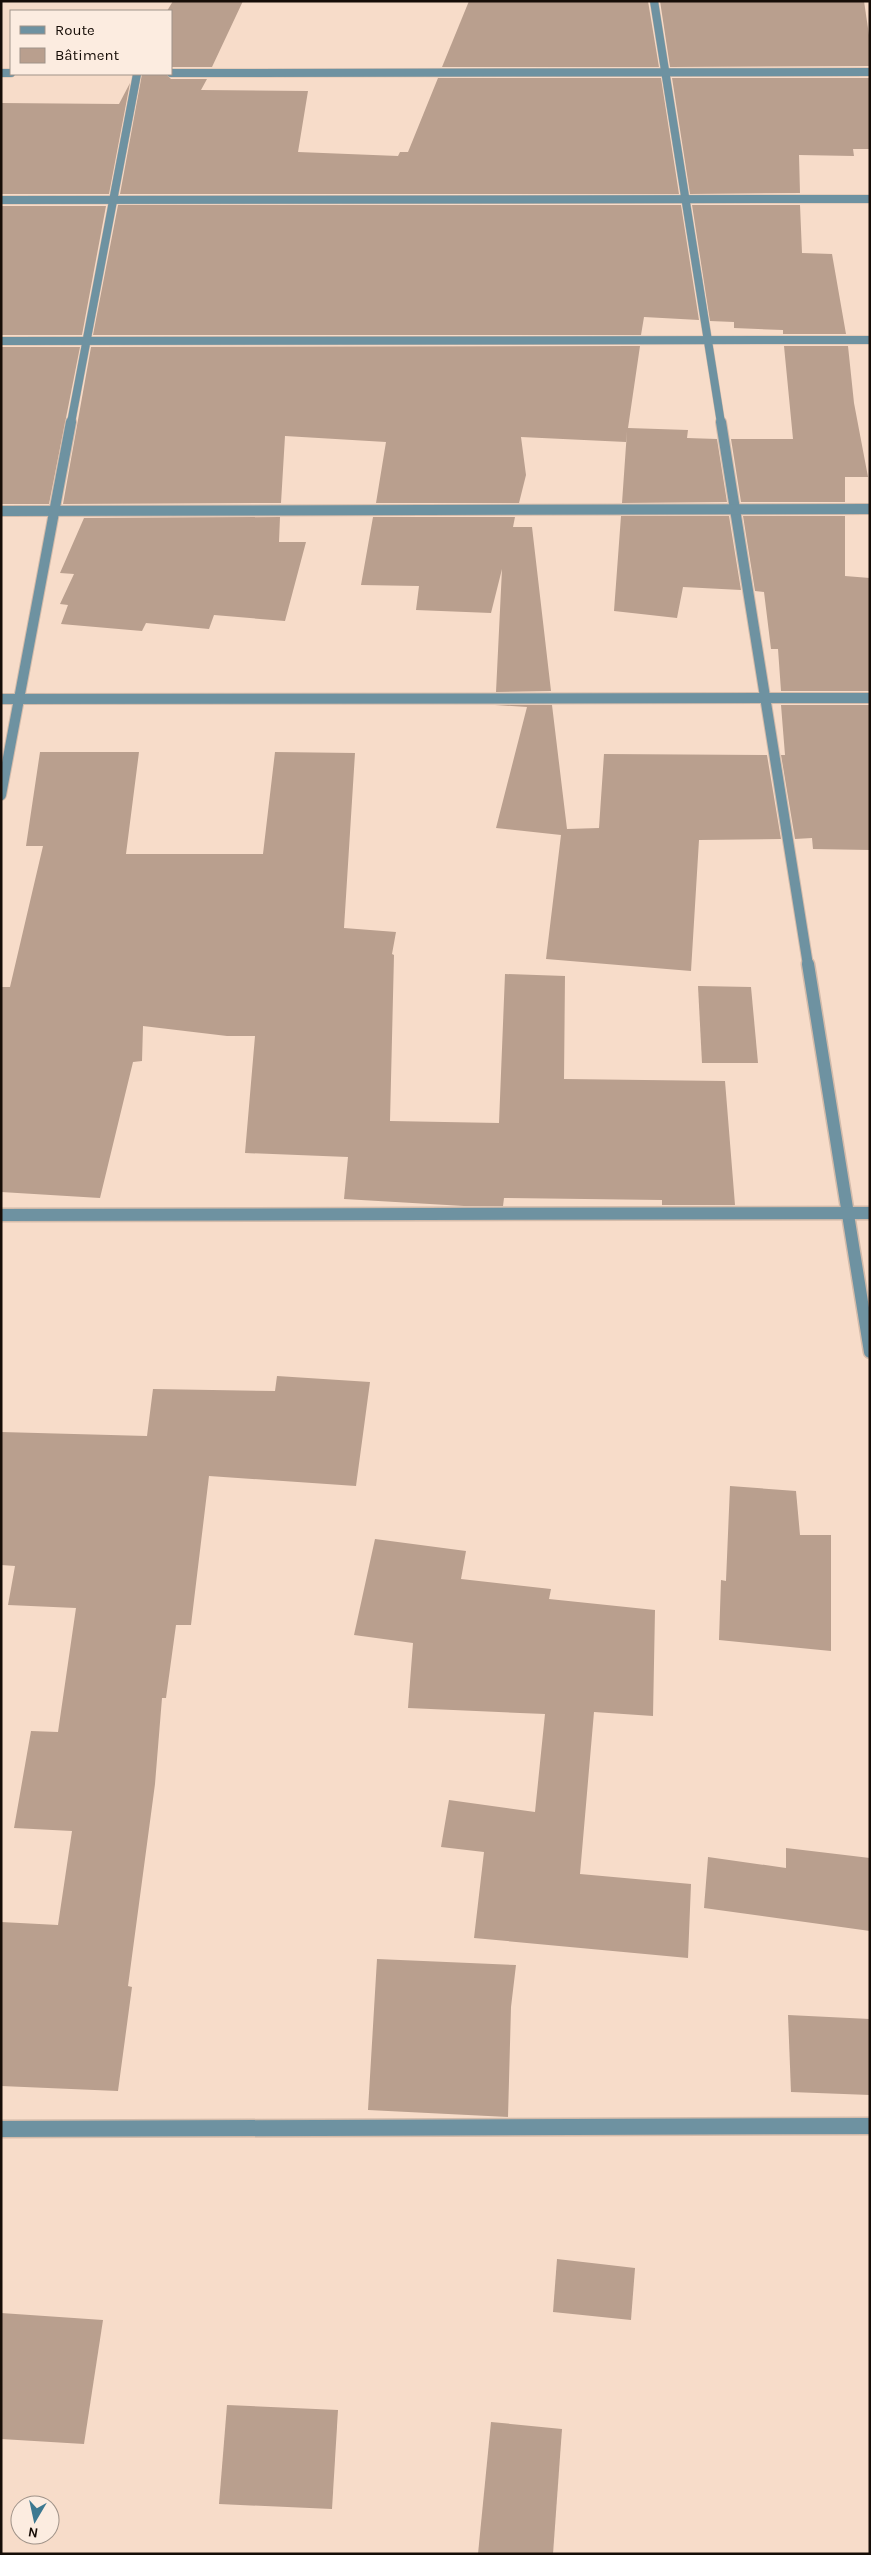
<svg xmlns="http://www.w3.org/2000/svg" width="871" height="2555" font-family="Karla,sans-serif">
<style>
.building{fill:#b99f8e}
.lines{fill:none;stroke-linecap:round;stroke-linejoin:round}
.minor-far3-casing{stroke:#d3bbaa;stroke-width:9}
.minor-far2-casing{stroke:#d3bbaa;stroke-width:12}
.minor-far1-casing{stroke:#d3bbaa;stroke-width:15}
.minor-casing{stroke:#d3bbaa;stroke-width:19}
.minor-far3{stroke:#6e92a1;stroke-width:8}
.minor-far2{stroke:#6e92a1;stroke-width:10}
.minor-far1{stroke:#6e92a1;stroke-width:12}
.minor{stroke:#6e92a1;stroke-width:16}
</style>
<rect width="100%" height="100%" fill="#f7dcc9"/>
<g class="building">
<path d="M173 1H243L212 67H171V11H167Z"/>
<path d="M469 1H648L659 67H442Z"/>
<path d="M660 1H864L870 42V66L670 67Z"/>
<path d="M142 74H166L171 79H207L201 90 308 91 298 152 398 156 400 152H408L438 78H661L679 194H120Z"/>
<path d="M672 78H870V149H853L854 156 799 155 800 193 690 194Z"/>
<path d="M130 83 109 194H1V103L119 104Z"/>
<path d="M118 205H681L699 320 644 317 641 335H93Z"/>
<path d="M692 205H800L802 253 832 254 846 334H783V330L734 328V322L710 321Z"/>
<path d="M1 206H106L82 335H1Z"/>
<path d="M640 346 628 428 688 430 687 438 717 439 727 502 622 503 627 431 626 442 521 437 526 475 519 503H376L386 442 285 436 281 503 63 504 91 347Z"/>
<path d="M784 346H848L854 403 868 477H845V502H741L731 439H793Z"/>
<path d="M1 347H80L49 504H1Z"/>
<path d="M621 516H729L741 590 683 587 677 618 614 611Z"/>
<path d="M743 516H845V576L870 578V691H781L778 649H771L764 592 755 591Z"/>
<path d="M280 517 279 542H306L285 621 214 615 209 629 146 623 142 631 61 624 68 605 60 604 74 574 60 573 84 518H78Z"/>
<path d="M373 517H515L513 527H532L551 691 496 692 502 569 491 613 416 610 419 586 361 585Z"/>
<path d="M495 705H552L567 829 599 828 604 754 767 755 781 839 699 840 691 971 546 959 561 835 496 828 527 707Z"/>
<path d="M781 705H870V850L813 849 812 838 795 839 781 755H785Z"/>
<path d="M40 752H139L126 854H263L275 752 355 753 344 928 396 932 392 954 394 955 390 1121 499 1123 505 974 565 976 564 1079 725 1081 735 1205H662V1200L504 1198 503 1206H464L344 1199 348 1157 245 1153 255 1036H227L143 1026 142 1061 133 1062 100 1198 1 1192V987H10L43 846H26Z"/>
<path d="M698 986 751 987 758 1063H702Z"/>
<path d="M277 1376 370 1382 356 1486 209 1476 191 1625H176L166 1698H162L155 1784 128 1986 132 1987 118 2091 1 2086V1922L58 1925 72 1831 14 1828 31 1731 58 1732 76 1608 8 1605 15 1566 1 1565V1432L147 1436 153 1389 275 1391Z"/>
<path d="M730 1486 796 1491 800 1535H831V1651L719 1640 721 1580 726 1581Z"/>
<path d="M375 1539 466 1551 461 1579 551 1589 549 1599 655 1610 653 1716 594 1712 580 1874 691 1884 688 1958 474 1938 484 1852 441 1847 449 1800 535 1812 545 1714 408 1708 413 1643 354 1635Z"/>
<path d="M786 1848 870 1858V1931L704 1908 708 1857 786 1868Z"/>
<path d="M377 1959 516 1965 511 2007 508 2117 368 2110Z"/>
<path d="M788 2015 870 2019V2095L791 2092Z"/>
<path d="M557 2259 635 2268 631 2320 553 2312Z"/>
<path d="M1 2313 103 2320 84 2444 1 2439Z"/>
<path d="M227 2405 338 2410 332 2509 219 2504Z"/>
<path d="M491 2422 562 2429 553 2554H478Z"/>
</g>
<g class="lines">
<g class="minor-far3-casing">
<g id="minor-far3">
<path d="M654 1 721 423"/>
<path d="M1 73H11"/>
<path d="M171 73 870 72"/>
<path d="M1 200 870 199"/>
<path d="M1 341 870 340"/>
<path d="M71 423 137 74"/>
</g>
</g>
<g class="minor-far2-casing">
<g id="minor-far2">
<path d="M721 422 808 965"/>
<path d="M1 511 870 509"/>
<path d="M1 699 870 698"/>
<path d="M1 795 71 422"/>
</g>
</g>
<g class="minor-far1-casing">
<g id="minor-far1">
<path d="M808 964 870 1352"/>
<path d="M1 1215 870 1213"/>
</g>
</g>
<g class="minor-casing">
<path id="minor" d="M1 2129 870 2126"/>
</g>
<use href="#minor-far3" class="minor-far3"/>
<use href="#minor-far2" class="minor-far2"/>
<use href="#minor-far1" class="minor-far1"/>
<use href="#minor" class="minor"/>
</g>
<rect width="871" height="2555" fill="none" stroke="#160d07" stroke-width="5"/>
<rect x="10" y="10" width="162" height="65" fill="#fcece0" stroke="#a09389"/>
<rect x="20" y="26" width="25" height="8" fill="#6e92a1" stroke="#a09389"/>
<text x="55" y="35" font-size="15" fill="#160d07">Route</text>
<rect x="20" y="48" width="25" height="15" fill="#b99f8e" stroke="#a09389"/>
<text x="55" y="60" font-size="15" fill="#160d07">Bâtiment</text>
<g transform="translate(35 2520) rotate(189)"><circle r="24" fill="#fcece0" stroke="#a09389"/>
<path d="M0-4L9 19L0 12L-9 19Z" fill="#3d7991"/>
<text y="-8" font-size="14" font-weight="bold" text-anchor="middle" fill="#160d07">N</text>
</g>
</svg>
